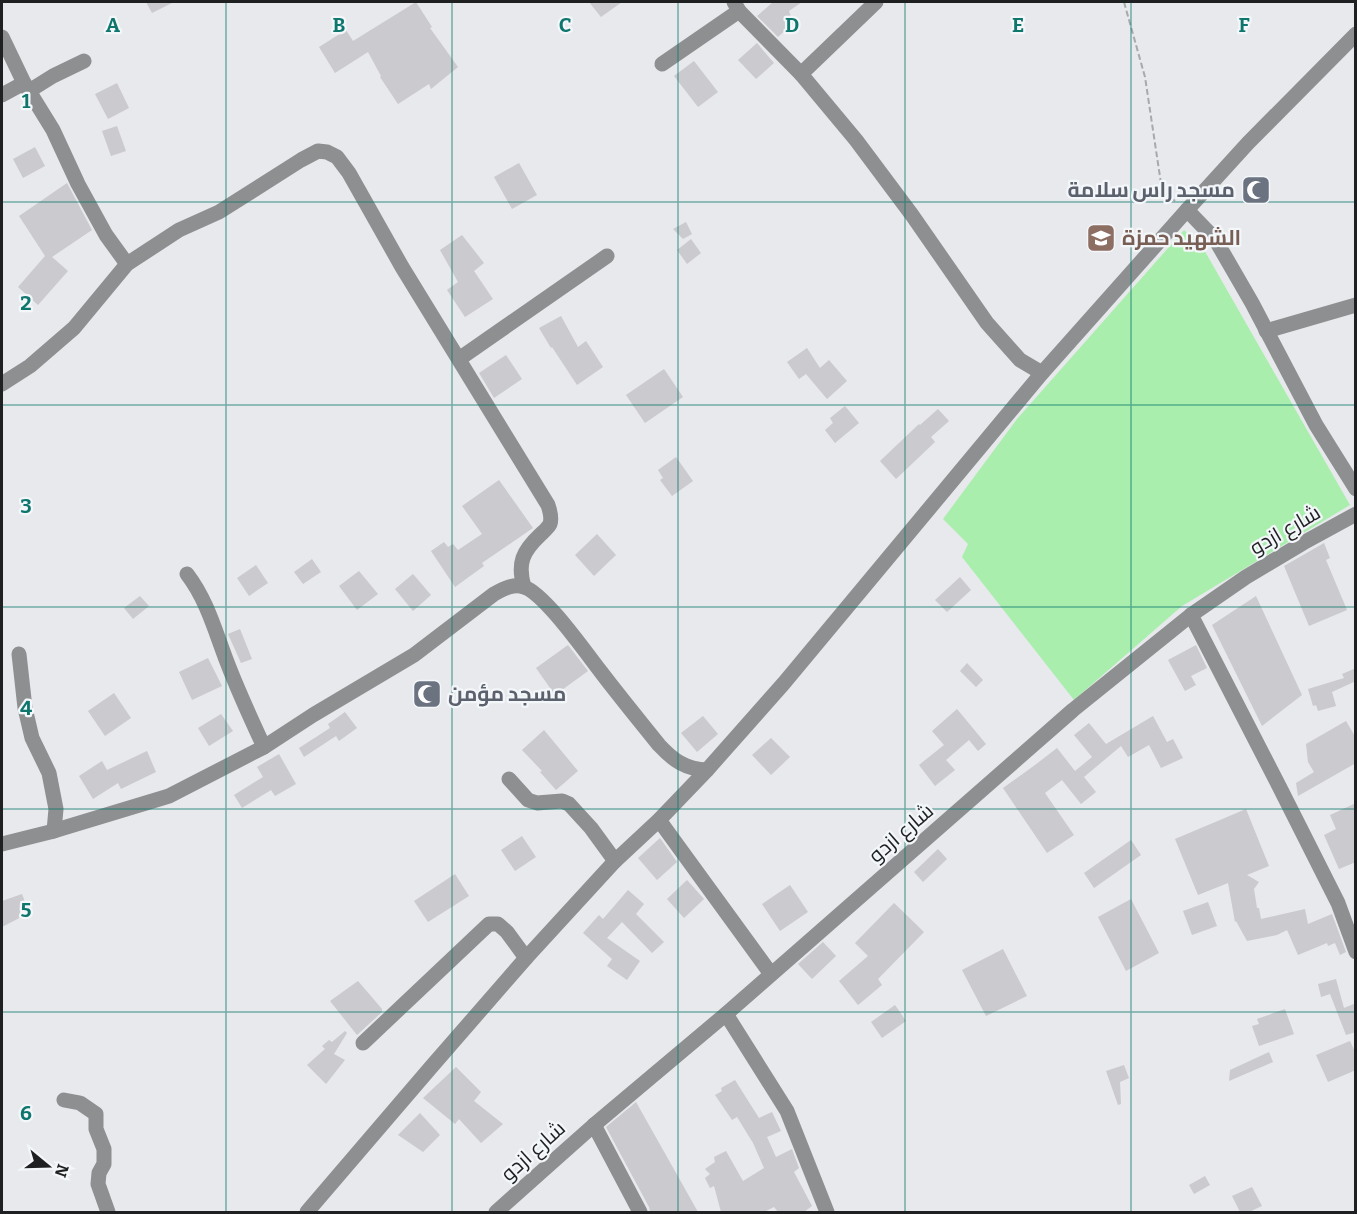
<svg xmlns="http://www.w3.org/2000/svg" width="1357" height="1214" font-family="Bitter,Cairo,serif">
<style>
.green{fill:#a9eeac}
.building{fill:#cbcace}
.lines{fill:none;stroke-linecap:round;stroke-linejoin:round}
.path{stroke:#a7a9ab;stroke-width:2;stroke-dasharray:6 3;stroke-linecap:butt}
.minor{stroke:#8d8f90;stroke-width:15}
.grid{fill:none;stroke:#0f766e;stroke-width:1.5;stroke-opacity:0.55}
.labels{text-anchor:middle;stroke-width:4.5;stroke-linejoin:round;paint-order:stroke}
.worship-label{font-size:21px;font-weight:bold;fill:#5b616d;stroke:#f4f7fa;text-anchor:end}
.education-label{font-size:21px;font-weight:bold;fill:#785e54;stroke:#f4f7fa;text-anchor:start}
.street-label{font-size:21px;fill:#1f2021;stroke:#f4f7fa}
.grid-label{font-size:20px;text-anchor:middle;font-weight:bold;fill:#0f766e;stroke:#f4f7fa;stroke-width:4.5;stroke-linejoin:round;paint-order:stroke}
</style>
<rect width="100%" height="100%" fill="#e7e9ec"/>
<path class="green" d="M1184 230 1203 248 1350 505 1182 606 1074 700 962 557 968 544 943 519 1017 419Z"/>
<g class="building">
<path d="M146 2H174L152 13Z"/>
<path d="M416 2 432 27 430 28 458 67 431 89 429 84 398 104 380 77 381 76 368 52 335 73 319 47 346 30 353 41Z"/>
<path d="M589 2H622L601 17Z"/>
<path d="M773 2H802L789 11 793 23 778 37 757 16Z"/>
<path d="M757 43 774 63 756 79 738 60Z"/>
<path d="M694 61 718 92 698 107 674 76Z"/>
<path d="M117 83 129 108 108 119 95 94Z"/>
<path d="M117 126 126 151 111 156 102 131Z"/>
<path d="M35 147 45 166 23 178 13 159Z"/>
<path d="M519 163 537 195 512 209 494 177Z"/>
<path d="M67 183 92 230 52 257 68 271 38 305 18 287 45 256 19 216Z"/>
<path d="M686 222 692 234 683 239 673 229Z"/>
<path d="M462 235 484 263 474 271 493 299 465 317 447 290 458 282 440 250Z"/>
<path d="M691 239 701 253 687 264 677 250Z"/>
<path d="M561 316 578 347 586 341 603 367 577 385 552 347 551 348 539 328Z"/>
<path d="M807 348 820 368 829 360 847 381 827 399 806 374 799 379 787 362Z"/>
<path d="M506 355 522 379 494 398 479 373Z"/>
<path d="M664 369 683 397 645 423 626 395Z"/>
<path d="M845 406 859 423 835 443 825 430 833 423 830 418Z"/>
<path d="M938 409 949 421 931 437 935 442 896 479 880 461 919 424 920 425Z"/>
<path d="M676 457 693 481 672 496 660 480 663 478 658 470Z"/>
<path d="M499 480 533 528 482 563 484 566 455 587 431 551 444 542 448 547 453 544 458 550 482 534 462 506Z"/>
<path d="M597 534 616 555 594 576 575 555Z"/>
<path d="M1324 543 1330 558 1326 560 1347 610 1309 626 1284 566Z"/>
<path d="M312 559 321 572 303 584 294 572Z"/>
<path d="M256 565 268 583 249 596 237 578Z"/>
<path d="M359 571 378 594 357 610 339 586Z"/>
<path d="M413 574 431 595 413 611 395 589Z"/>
<path d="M960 577 971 590 947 612 935 600Z"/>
<path d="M140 596 149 606 133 619 124 608Z"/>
<path d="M1256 596 1302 695 1262 726 1212 625Z"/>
<path d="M240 629 252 659 241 663 228 634Z"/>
<path d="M568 645 588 671 555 695 536 668Z"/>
<path d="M1196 645 1207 668 1191 676 1196 685 1185 691 1168 660Z"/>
<path d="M208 658 222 686 192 700 179 672Z"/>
<path d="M967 663 983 680 976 687 960 671Z"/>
<path d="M1356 668V681L1332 692 1336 706 1318 711 1316 705 1313 706 1308 689 1344 678 1342 674Z"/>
<path d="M114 693 131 718 105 736 88 711Z"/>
<path d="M957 709 986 744 978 751 969 740 946 760 955 770 935 786 919 765 944 745 932 731Z"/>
<path d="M345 712 357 728 339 741 336 736 304 757 299 748 330 728 328 724Z"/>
<path d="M221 714 233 731 209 746 198 728Z"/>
<path d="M703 716 718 734 697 752 681 733Z"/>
<path d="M1153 716 1167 742 1173 739 1183 758 1161 768 1149 745 1128 757 1121 746 1084 777 1096 792 1081 804 1062 780 1045 793 1074 835 1047 853 1003 788 1035 765 1057 748 1075 771 1092 757 1074 735 1089 723 1106 744Z"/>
<path d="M1346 721 1356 738V763L1298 796 1296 783 1314 772 1308 762 1306 744Z"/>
<path d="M544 730 578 771 556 790 540 772 542 771 522 750Z"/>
<path d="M771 738 790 757 771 775 752 755Z"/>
<path d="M147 751 156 772 121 789 118 783 93 799 79 776 102 761 107 770Z"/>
<path d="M279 754 296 784 275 796 271 790 242 808 234 795 263 777 257 767Z"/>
<path d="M1356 803V862L1339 869 1324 835 1336 829 1330 815Z"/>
<path d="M1246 809 1269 866 1247 875 1259 882 1254 889 1257 908H1259L1261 919 1305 909 1308 924 1332 914 1346 952 1340 955 1335 943 1328 946 1327 943 1298 955 1287 930 1277 935 1247 941 1236 921 1235 922 1228 883 1198 895 1175 839Z"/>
<path d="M522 836 536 857 515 871 501 850Z"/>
<path d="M660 838 677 862 657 880 638 858Z"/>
<path d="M1131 840 1141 855 1094 888 1084 873Z"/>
<path d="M938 849 947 859 923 882 914 872Z"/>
<path d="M455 874 469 896 428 922 414 901Z"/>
<path d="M687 880 704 899 684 918 667 899Z"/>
<path d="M790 885 808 912 780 931 762 904Z"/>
<path d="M628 890 644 904 636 914 664 942 652 953 622 922 607 938 640 961 627 980 607 966 612 959 583 933 599 915 603 919Z"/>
<path d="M22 894 29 913 2 927V901Z"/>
<path d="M1131 899 1159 953 1126 971 1098 917Z"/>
<path d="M1208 902 1217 926 1192 935 1183 911Z"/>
<path d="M894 903 924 932 878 979 882 985 858 1005 839 981 868 956 855 943Z"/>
<path d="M823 942 836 956 812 979 798 964Z"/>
<path d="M1003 949 1027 996 986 1016 962 970Z"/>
<path d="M1336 979 1344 1008 1356 1003V1032L1346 1035 1330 994 1321 997 1318 984Z"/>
<path d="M358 981 382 1009V1012L357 1035 330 1001Z"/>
<path d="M895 1005 906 1021 882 1038 871 1022Z"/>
<path d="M1285 1009 1294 1034 1259 1046 1252 1026 1259 1024 1257 1019Z"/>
<path d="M345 1031 347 1033 334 1054 345 1060 326 1084 307 1065 325 1049 322 1046 329 1040 332 1042Z"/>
<path d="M1350 1041 1356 1054V1070L1328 1082 1316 1055Z"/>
<path d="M1269 1052 1273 1062 1229 1081 1230 1070Z"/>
<path d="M1124 1065 1129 1078 1120 1082 1121 1104 1118 1105 1106 1071Z"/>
<path d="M456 1067 481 1092 474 1101 503 1124 481 1143 459 1119 455 1124 423 1098Z"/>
<path d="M735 1080 759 1118 772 1112 781 1131 767 1137 776 1157 792 1149 799 1168 794 1172 812 1206 804 1212H778L774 1207 764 1212H721L714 1186 710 1188 705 1178 710 1174 705 1169 715 1162 714 1157 726 1151 743 1181 764 1168 753 1143 737 1117 732 1120 715 1095 722 1091 721 1088Z"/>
<path d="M636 1102 698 1212H650L649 1207 606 1127Z"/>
<path d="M420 1113 440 1135 423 1152 398 1135Z"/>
<path d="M1205 1176 1210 1185 1194 1194 1189 1185Z"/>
<path d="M1252 1187 1262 1206 1249 1212H1240L1232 1196Z"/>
</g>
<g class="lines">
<path class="path" d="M1124 2 1145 77 1162 190 1175 201"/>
<g class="minor">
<path d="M734 2 739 11 801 74 856 140 912 215 987 323 1020 360 1042 373"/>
<path d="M2 37 24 83 53 130 78 184 106 235 127 264"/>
<path d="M662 64 739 11"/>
<path d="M801 74 876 2"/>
<path d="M29 91 53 76 84 61"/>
<path d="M2 95 24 83"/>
<path d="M1187 210 1215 239 1252 303 1316 425 1356 489"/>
<path d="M1266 331 1356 305"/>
<path d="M459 359 607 256"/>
<path d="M2 384 30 366 74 328 127 264 179 230 219 212 301 160 318 151 327 152 337 157 349 173 402 267 548 505C550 511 552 518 550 524 548 528 543 532 540 535 523 551 517 563 524 587"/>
<path d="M187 574C207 600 215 631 227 662 238 691 251 719 264 747"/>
<path d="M1191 615 1279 786 1338 903 1356 952"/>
<path d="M19 654 25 708 32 738 49 773 56 809 54 831"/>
<path d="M509 779 528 800 537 803 562 801 569 804 591 828 615 861"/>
<path d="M659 820 771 974"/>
<path d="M2 844 50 832 169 796 264 747 313 715 414 655 494 594C503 589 514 583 524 587 545 594 586 653 601 672 620 697 639 720 659 745 673 760 685 769 707 770"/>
<path d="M726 1014 787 1111 827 1212"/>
<path d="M363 1043 489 924H498L507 932 526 958"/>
<path d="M64 1100 80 1103 96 1114V1129L104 1149V1164L99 1173 98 1184 108 1212"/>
<path d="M594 1125 640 1212"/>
<path d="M307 1212 432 1066 526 958 615 861 659 820 707 770 784 683 1042 373 1187 210 1248 143 1356 34"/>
<path d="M496 1212 594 1125 726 1014 1073 710 1191 615 1246 577 1303 543 1356 514"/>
</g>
</g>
<path class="grid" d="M226 2V1212M452 2V1212M678 2V1212M905 2V1212M1131 2V1212M2 202H1356M2 405H1356M2 607H1356M2 809H1356M2 1012H1356"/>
<defs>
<g id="mosque-square" transform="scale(1.5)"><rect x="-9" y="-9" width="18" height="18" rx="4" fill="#6b7280" stroke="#f4f7fa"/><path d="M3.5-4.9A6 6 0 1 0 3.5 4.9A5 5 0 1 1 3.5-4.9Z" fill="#fff"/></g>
<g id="school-square" transform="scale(1.5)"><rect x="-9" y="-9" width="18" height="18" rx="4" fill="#8d6e63" stroke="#f4f7fa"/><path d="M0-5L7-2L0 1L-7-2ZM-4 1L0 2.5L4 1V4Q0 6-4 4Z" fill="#fff"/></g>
</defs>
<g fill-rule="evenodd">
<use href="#mosque-square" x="1256" y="190"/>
<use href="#school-square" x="1101" y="238"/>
<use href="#mosque-square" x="427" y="694"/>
</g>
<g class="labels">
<g class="worship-label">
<text x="1235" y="197">مسجد راس سلامة</text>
<text x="448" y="701" text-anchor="start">مسجد مؤمن</text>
</g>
<g class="education-label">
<text x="1122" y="245">الشهيد حمزة</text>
</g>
<g class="street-label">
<text transform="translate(1285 530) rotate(-30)" y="7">شارع ازدو</text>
<text transform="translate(901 833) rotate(-41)" y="7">شارع ازدو</text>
<text transform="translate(533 1151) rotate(-42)" y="7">شارع ازدو</text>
</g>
</g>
<g class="grid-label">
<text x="113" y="32">A</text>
<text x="339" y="32">B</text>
<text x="565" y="32">C</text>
<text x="792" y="32">D</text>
<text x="1018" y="32">E</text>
<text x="1244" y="32">F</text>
<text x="26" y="108">1</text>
<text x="26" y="310">2</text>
<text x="26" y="513">3</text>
<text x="26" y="715">4</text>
<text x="26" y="917">5</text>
<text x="26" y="1120">6</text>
</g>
<rect width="1357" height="1214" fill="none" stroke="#1f2021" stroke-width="6"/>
<g transform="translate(48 1166) rotate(109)" stroke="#f4f7fa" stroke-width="4.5" paint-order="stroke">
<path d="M0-4.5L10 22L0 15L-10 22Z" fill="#1f2021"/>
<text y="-9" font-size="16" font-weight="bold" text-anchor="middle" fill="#1f2021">N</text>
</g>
</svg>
